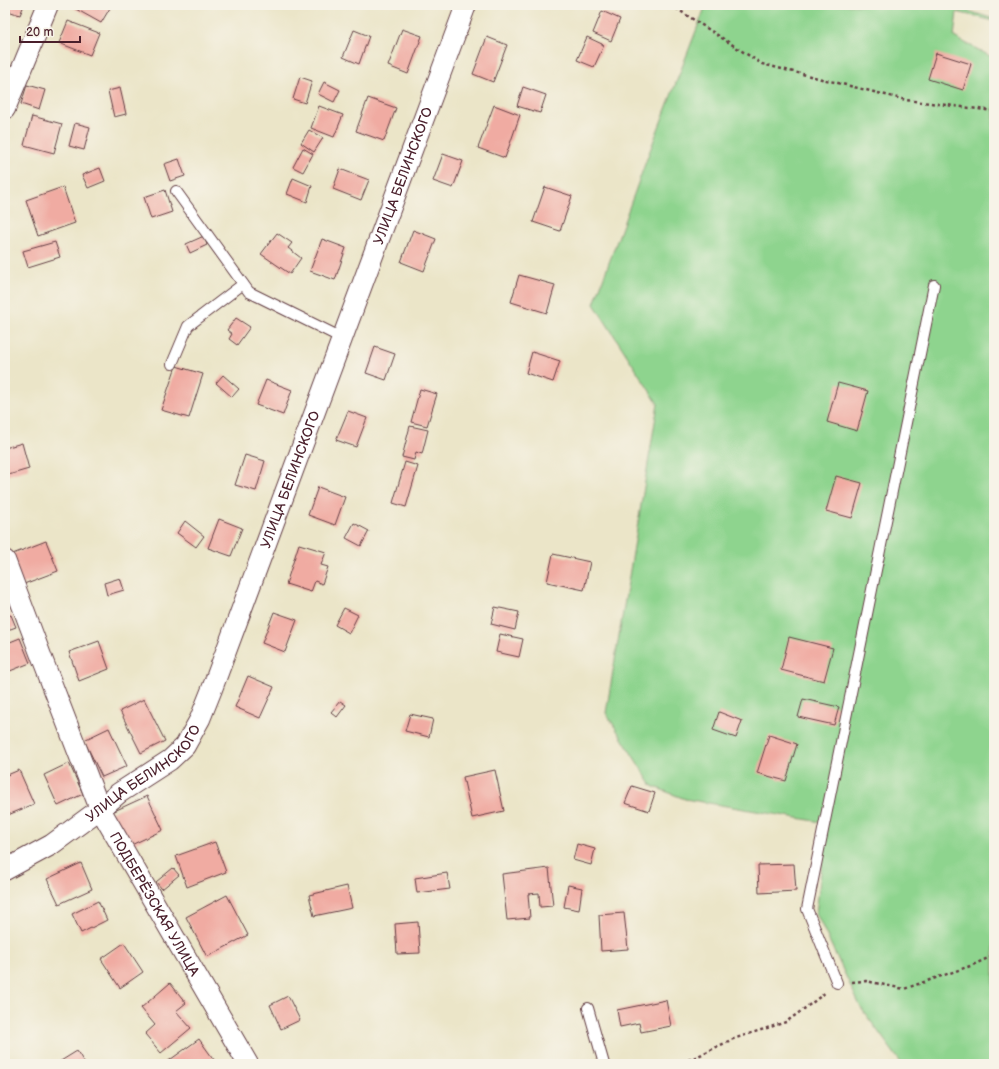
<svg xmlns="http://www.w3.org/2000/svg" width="999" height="1069" font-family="'Balsamiq Sans',sans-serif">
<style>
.green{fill:#8ed48e;stroke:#6c7a5c}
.building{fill:#f0aba2}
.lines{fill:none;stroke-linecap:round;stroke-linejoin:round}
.service-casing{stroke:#623d43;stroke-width:12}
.minor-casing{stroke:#623d43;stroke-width:22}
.path{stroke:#623d43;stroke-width:2.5;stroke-dasharray:3 3;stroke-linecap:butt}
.service{stroke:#fff;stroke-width:10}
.minor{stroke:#fff;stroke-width:20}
.labels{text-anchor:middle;stroke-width:4;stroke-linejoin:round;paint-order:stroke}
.street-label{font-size:14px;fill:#4a1f2b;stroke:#f7f3e8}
</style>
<rect width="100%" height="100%" fill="#f7f3e8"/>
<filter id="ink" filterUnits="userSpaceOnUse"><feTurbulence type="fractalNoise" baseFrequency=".025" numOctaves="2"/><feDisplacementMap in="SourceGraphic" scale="8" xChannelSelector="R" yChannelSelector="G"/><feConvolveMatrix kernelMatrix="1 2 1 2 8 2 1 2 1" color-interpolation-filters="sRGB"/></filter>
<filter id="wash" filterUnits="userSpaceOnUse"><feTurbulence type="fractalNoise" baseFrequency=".012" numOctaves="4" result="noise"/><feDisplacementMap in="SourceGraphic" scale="16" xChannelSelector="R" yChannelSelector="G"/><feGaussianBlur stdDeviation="0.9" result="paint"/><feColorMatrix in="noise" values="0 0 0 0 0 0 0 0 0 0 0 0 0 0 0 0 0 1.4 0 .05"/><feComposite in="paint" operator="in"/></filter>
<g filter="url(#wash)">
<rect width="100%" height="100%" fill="#ebe5c8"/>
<path class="green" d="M706 5H949L994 19V21L957 12 954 37 994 58V1064H902L861 1008 816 913 827 823 685 799 652 786 606 713 658 404 594 304 649 153Z"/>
<g id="blocks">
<g class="building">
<path d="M5 5H24L20 15 5 10Z"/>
<path d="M76 5H104L110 8 101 23 74 8Z"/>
<path d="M602 11 620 19 611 41 593 33Z"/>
<path d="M68 21 99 33 90 55 59 43Z"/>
<path d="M402 29 422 36 408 74 388 66Z"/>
<path d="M354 30 369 36 359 64 343 57Z"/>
<path d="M487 37 507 45 493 82 473 74Z"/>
<path d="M587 37 604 45 594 67 577 60Z"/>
<path d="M936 53 971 64 963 90 928 79Z"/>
<path d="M300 77 312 81 305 103 293 99Z"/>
<path d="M324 82 340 90 334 102 318 94Z"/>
<path d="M27 85 45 90 39 110 21 104Z"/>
<path d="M523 87 546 95 540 113 517 106Z"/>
<path d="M120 88 126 114 114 117 108 91Z"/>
<path d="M368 98 396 108 384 141 356 131Z"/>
<path d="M494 105 520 115 505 158 478 148Z"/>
<path d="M319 106 343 115 334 137 311 128Z"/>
<path d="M32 116 62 124 54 153 24 145Z"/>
<path d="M75 123 90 127 84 150 69 146Z"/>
<path d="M309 130 323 138 314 152 301 143Z"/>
<path d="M303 148 313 154 303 172 293 167Z"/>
<path d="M443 154 463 161 453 188 433 181Z"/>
<path d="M179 159 185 176 170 181 164 164Z"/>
<path d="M100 168 105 181 88 188 82 175Z"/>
<path d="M340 169 369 180 361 200 333 189Z"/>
<path d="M293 178 312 186 307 202 287 194Z"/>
<path d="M63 187 75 223 38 236 26 200Z"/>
<path d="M545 187 572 196 560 231 533 222Z"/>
<path d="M165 190 172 212 151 219 144 197Z"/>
<path d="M413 230 436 239 424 271 401 262Z"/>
<path d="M277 233 292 243 288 248 301 258 290 274 261 254Z"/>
<path d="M204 236 207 245 190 253 186 244Z"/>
<path d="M322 239 346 248 335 280 310 271Z"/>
<path d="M55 242 60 257 28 267 23 251Z"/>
<path d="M519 275 555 285 547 313 511 302Z"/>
<path d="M236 318 250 327 237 345 229 339 232 334 227 330Z"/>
<path d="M375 347 395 354 386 380 366 373Z"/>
<path d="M532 352 560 361 553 382 526 373Z"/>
<path d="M176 366 203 374 189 418 161 410Z"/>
<path d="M223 375 239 389 232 397 216 383Z"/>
<path d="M266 380 292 390 283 415 256 405Z"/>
<path d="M838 383 868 391 857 431 827 422Z"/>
<path d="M420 389 437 394 427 426 411 422Z"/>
<path d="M348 411 367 418 356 447 336 440Z"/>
<path d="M410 426 428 430 422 454 416 452 414 460 402 457Z"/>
<path d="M22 443 29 469 5 476V448Z"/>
<path d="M245 455 265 461 256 491 235 485Z"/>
<path d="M405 462 418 466 406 507 393 503Z"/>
<path d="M836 476 862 483 852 518 826 511Z"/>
<path d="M318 487 345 497 335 525 308 515Z"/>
<path d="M219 519 242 528 231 556 208 548Z"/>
<path d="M185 521 204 536 196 547 177 533Z"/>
<path d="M354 523 369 531 361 546 346 538Z"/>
<path d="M46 541 58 571 16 587 5 557Z"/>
<path d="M299 544 326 552 321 565 328 567 322 584 315 581 311 592 286 584Z"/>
<path d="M553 554 590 562 584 590 547 582Z"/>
<path d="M120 578 124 590 107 595 104 583Z"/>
<path d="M495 607 519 612 515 630 491 624Z"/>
<path d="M344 608 358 615 349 633 335 625Z"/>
<path d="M274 612 297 620 285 652 262 643Z"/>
<path d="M11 615 16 627 5 631V617Z"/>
<path d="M500 634 523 639 519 657 496 652Z"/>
<path d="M789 637 833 648 824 681 781 670Z"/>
<path d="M20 638 30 663 5 673V644Z"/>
<path d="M99 641 109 669 79 681 69 652Z"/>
<path d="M248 676 274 687 260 718 235 707Z"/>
<path d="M144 699 165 741 141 753 120 711Z"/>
<path d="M803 699 839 707 834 725 798 717Z"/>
<path d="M340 701 346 705 337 717 331 712Z"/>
<path d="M719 712 742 721 736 738 713 730Z"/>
<path d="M410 714 433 719 429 737 405 731Z"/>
<path d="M109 728 127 766 102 777 84 740Z"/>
<path d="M769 735 797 744 786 781 757 773Z"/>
<path d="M69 763 83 794 58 806 44 775Z"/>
<path d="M19 770 34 804 8 815 5 808V776Z"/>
<path d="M495 770 504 811 472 818 463 777Z"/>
<path d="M632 786 655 793 649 811 625 803Z"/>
<path d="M147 796 163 830 127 847 110 813Z"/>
<path d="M215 842 226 872 187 887 176 856Z"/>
<path d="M577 844 595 849 591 865 573 860Z"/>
<path d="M81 863 92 889 59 904 47 879Z"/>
<path d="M794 864 796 891 759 893 758 865Z"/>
<path d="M173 868 179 875 162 889 156 882Z"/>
<path d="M549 868 553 906 540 907 539 893 528 894 530 918 507 920 502 874Z"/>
<path d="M447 873 450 889 417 893 415 878Z"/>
<path d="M568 885 582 888 579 910 564 907Z"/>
<path d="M347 886 352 908 314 916 309 895Z"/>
<path d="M227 895 248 935 207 957 186 917Z"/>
<path d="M98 901 107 920 81 933 72 914Z"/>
<path d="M624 913 628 949 601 951 599 915Z"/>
<path d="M418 922 420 953 397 954 395 924Z"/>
<path d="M124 943 143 972 120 988 101 959Z"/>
<path d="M170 983 186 1003 176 1011 191 1028 161 1053 145 1034 155 1025 141 1008Z"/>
<path d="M288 996 300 1020 281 1029 270 1005Z"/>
<path d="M666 1000 671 1026 641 1032 639 1023 620 1027 617 1010Z"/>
<path d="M199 1039 217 1064H168L167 1062Z"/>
<path d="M77 1051 85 1064H56Z"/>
</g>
</g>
</g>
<g filter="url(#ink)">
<use href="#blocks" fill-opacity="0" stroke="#623d43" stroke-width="1"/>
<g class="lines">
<g class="service-casing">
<g id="service">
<path d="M176 191 249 292 342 338"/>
<path d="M172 364 188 326 243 284"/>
<path d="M837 983 807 909 934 285"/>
<path d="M588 1008 604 1064"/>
</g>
</g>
<g class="minor-casing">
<g id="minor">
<path d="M5 109 48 5"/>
<path id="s1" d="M5 560 43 661 100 809 248 1064"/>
<path id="s2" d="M5 870 51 845 100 809 119 793 170 760 185 746 200 719 212 689 466 5"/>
</g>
</g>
<g class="path">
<path d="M671 5 762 64 906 100 994 111"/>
<path d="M852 982 866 981 904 989 973 965 994 955"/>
<path d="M677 1064 696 1057 733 1039 786 1022 812 1003 826 992"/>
</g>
<use href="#service" class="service"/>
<use href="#minor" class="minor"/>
</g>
</g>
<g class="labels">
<g class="street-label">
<text dy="5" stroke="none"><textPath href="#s2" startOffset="830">УЛИЦА БЕЛИНСКОГО</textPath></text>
<text dy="5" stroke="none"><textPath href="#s2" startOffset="506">УЛИЦА БЕЛИНСКОГО</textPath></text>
<text dy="5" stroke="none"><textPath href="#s2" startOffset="170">УЛИЦА БЕЛИНСКОГО</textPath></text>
<text dy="5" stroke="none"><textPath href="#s1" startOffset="376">ПОДБЕРЁЗСКАЯ УЛИЦА</textPath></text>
</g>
</g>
<rect width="999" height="1069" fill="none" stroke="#f7f3e8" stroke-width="20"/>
<path d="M20 36v6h60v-6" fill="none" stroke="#4a1f2b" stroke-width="2"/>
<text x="26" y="36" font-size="12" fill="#4a1f2b" stroke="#f7f3e8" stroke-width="3" paint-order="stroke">20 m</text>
</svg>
